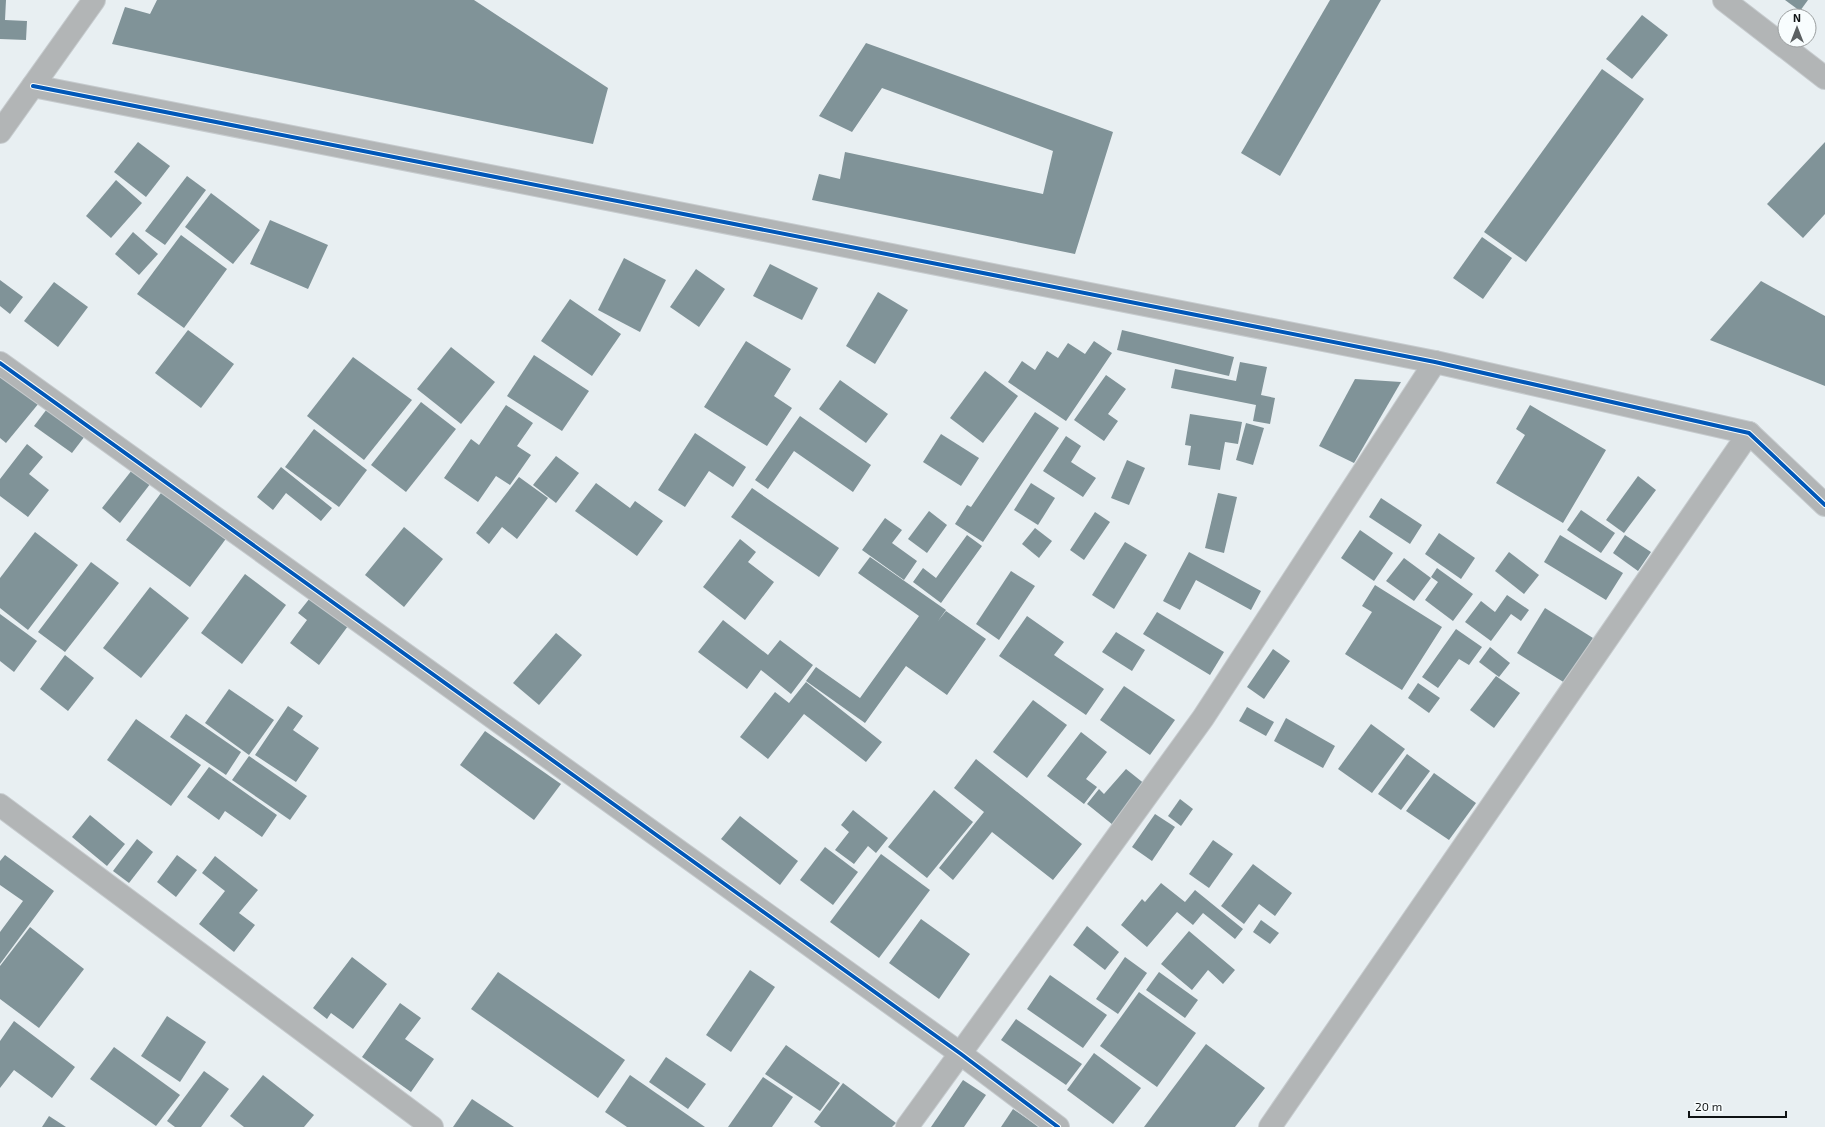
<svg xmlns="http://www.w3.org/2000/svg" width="1825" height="1127" font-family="'Exo 2',sans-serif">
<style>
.building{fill:#809398}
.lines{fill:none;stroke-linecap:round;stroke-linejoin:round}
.minor-casing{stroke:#c6cbce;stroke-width:24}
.tertiary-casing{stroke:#c6cbce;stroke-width:24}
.minor{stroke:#b2b5b6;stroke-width:22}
.tertiary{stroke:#b2b5b6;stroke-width:22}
.cycleway-casing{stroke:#f8fdfe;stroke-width:6}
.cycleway{stroke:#0057b8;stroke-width:4}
</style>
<rect width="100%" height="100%" fill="#e8eff2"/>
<g class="building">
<path d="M0 0H6L5 20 27 21 26 40 0 39Z"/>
<path d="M157 0H474L608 88 593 144 112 44 125 7 150 14Z"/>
<path d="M1330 0H1381L1280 176 1241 153Z"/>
<path d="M1785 0H1808L1800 11Z"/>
<path d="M1642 15 1668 35 1632 79 1606 59Z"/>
<path d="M866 43 1113 132 1075 254 812 200 819 174 840 179 845 152 1043 194 1053 151 882 88 852 132 819 116Z"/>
<path d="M1602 69 1644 99 1526 262 1484 232Z"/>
<path d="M138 142 170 166 146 197 114 172Z"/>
<path d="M1825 142V214L1803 238 1767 204Z"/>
<path d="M187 176 206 190 165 245 145 231Z"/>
<path d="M116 180 142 203 111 238 86 216Z"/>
<path d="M211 193 260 230 233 264 185 227Z"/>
<path d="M270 220 328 245 308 289 250 264Z"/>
<path d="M133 232 158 254 139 275 115 254Z"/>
<path d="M181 235 227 269 184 328 137 294Z"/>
<path d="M1482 237 1512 258 1483 299 1453 278Z"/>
<path d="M624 258 666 280 640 332 598 310Z"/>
<path d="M770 264 818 288 802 320 753 296Z"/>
<path d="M696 269 725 289 699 327 670 307Z"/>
<path d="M0 280 23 297 10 314 0 306Z"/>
<path d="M1761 281 1825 316V386L1710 340Z"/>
<path d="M54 282 88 307 58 347 24 321Z"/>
<path d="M878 292 908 310 875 364 846 346Z"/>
<path d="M570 299 621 334 592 376 541 341Z"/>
<path d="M188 330 234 364 201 408 155 373Z"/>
<path d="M1122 330 1234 357 1229 376 1117 350Z"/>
<path d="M746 341 791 369 774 396 792 408 767 446 704 407Z"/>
<path d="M1094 341 1112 353 1066 421 1008 382 1022 361 1035 370 1047 351 1058 358 1068 343 1085 354Z"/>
<path d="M451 347 495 382 461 424 417 389Z"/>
<path d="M534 355 589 391 562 431 507 396Z"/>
<path d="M353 357 412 400 364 460 307 416Z"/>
<path d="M1240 362 1267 367 1261 395 1275 398 1270 424 1253 421 1256 405 1171 388 1175 369 1236 381Z"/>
<path d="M985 371 1018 396 983 443 950 418Z"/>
<path d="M1106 375 1126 389 1108 414 1118 421 1104 441 1074 420Z"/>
<path d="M0 376 39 403 6 443 0 438Z"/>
<path d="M1355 379 1401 382 1354 463 1319 446Z"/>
<path d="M840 380 888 414 866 443 819 409Z"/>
<path d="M421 402 456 429 406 492 371 465Z"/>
<path d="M50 405 88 432 72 453 34 426Z"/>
<path d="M506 405 533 423 517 446 531 455 510 485 496 476 478 502 444 478 471 439 479 445Z"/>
<path d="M1530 405 1606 450 1563 523 1496 483 1525 435 1516 429Z"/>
<path d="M1035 412 1059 428 983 542 955 524 967 505 971 507Z"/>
<path d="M1190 414 1242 422 1238 444 1225 442 1220 470 1188 465 1191 446 1185 445Z"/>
<path d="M800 416 871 465 853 492 794 451 768 489 755 480Z"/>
<path d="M1246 423 1264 428 1253 465 1236 460Z"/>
<path d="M314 429 367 470 339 507 285 467Z"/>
<path d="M695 433 746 467 733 487 709 471 685 507 658 490Z"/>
<path d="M941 434 979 458 961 486 923 462Z"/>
<path d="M1066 436 1081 446 1071 462 1096 478 1083 497 1043 471Z"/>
<path d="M27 444 43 457 29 474 49 490 28 517 0 496V479Z"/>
<path d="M556 456 579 473 556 503 533 485Z"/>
<path d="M1127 460 1145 468 1129 505 1111 498Z"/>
<path d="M136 465 154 479 120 523 102 508Z"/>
<path d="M281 467 332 508 321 521 286 493 273 510 257 497Z"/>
<path d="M1638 476 1656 490 1624 533 1606 520Z"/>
<path d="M519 477 548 498 517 539 502 527 489 544 476 533Z"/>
<path d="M596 483 630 508 635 501 663 521 637 556 575 511Z"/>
<path d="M1031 483 1055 498 1038 525 1014 510Z"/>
<path d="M752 488 839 548 819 577 731 517Z"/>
<path d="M164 489 228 536 190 587 126 540Z"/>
<path d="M1218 493 1237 497 1224 553 1205 548Z"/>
<path d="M1381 498 1422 525 1410 544 1369 517Z"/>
<path d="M1581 510 1615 533 1601 553 1567 530Z"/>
<path d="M929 511 947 525 927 553 908 539Z"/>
<path d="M1095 512 1110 522 1084 560 1070 550Z"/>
<path d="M885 518 902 530 892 543 917 561 904 580 862 550Z"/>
<path d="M404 527 443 559 404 607 365 575Z"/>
<path d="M1035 528 1052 541 1039 558 1022 544Z"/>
<path d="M1360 530 1393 553 1374 581 1341 558Z"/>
<path d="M35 532 78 565 28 630 0 608V578Z"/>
<path d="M1439 533 1475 558 1461 579 1425 554Z"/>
<path d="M967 535 982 546 941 603 913 582 923 568 936 578Z"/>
<path d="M1560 535 1623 573 1606 600 1544 562Z"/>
<path d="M1625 535 1651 552 1638 571 1613 553Z"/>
<path d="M740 539 756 552 748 562 774 582 745 620 703 587Z"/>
<path d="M1125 542 1147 555 1114 609 1092 595Z"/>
<path d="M1189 552 1261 591 1251 610 1196 580 1180 610 1163 601Z"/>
<path d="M1509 552 1539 575 1524 594 1495 571Z"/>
<path d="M870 557 946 610 938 621 946 611 986 639 947 695 906 666 865 723 806 681 816 667 860 698 919 616 858 573Z"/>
<path d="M1404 558 1431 578 1414 601 1386 581Z"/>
<path d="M91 562 119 583 65 652 38 632Z"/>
<path d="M1437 568 1473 594 1453 621 1425 600 1438 582 1431 577Z"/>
<path d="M1011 571 1035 586 999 640 976 624Z"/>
<path d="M245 574 286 605 242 664 201 633Z"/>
<path d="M1375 585 1442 627 1402 690 1345 654 1372 612 1362 606Z"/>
<path d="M150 587 189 618 141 678 103 648Z"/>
<path d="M1507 595 1529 610 1521 621 1511 614 1491 641 1465 622 1481 601 1495 612Z"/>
<path d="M310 598 348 626 319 665 290 643 307 620 298 613Z"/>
<path d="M1545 608 1593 638 1565 683 1517 653Z"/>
<path d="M1157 612 1224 652 1210 675 1143 634Z"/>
<path d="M0 614 37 641 14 672 0 661Z"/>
<path d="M1027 616 1064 642 1054 655 1104 689 1086 715 999 656Z"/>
<path d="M723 620 768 655 780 640 813 665 791 694 761 670 747 689 698 652Z"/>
<path d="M1456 629 1482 647 1469 665 1459 659 1438 688 1422 677Z"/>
<path d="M1116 632 1145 650 1132 671 1102 652Z"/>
<path d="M556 633 582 655 539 705 513 683Z"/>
<path d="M1490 647 1510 663 1499 677 1479 662Z"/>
<path d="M1273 649 1290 661 1264 699 1247 687Z"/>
<path d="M65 655 94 678 68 711 40 689Z"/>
<path d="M1496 676 1520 693 1494 728 1470 710Z"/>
<path d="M806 682 882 742 866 762 804 714 768 759 740 737 775 692 789 703Z"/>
<path d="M1418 683 1440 698 1429 713 1408 698Z"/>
<path d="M1124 686 1175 720 1150 755 1100 720Z"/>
<path d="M229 689 274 720 249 755 205 723Z"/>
<path d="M1033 700 1067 725 1027 778 993 752Z"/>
<path d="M288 706 303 716 293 730 319 748 296 782 255 755Z"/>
<path d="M1247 707 1274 722 1266 736 1239 721Z"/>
<path d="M186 714 241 752 226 775 170 737Z"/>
<path d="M1286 718 1335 746 1323 768 1274 741Z"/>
<path d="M136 719 201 765 171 806 107 760Z"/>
<path d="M1371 724 1405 749 1372 793 1338 769Z"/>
<path d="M485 731 561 784 534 820 460 765Z"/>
<path d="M1081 732 1107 752 1086 779 1097 787 1084 804 1047 776Z"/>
<path d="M1407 754 1430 771 1401 810 1378 794Z"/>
<path d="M249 756 307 796 290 820 232 780Z"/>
<path d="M976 759 1082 844 1053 880 992 832 953 880 939 868 984 812 954 788Z"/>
<path d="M209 767 277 815 262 837 225 811 219 820 187 797Z"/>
<path d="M1126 769 1146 785 1113 825 1087 804 1099 789 1104 794Z"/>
<path d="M1434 773 1476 803 1449 840 1406 811Z"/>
<path d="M934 790 973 822 927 878 888 847Z"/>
<path d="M1180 799 1193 809 1181 826 1168 816Z"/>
<path d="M853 810 888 838 876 853 868 846 854 864 835 850 849 832 841 825Z"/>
<path d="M1155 814 1175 827 1152 861 1132 847Z"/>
<path d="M90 815 125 844 107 866 72 837Z"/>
<path d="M740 816 798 861 780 885 721 839Z"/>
<path d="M137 839 153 852 129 883 113 871Z"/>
<path d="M1213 840 1233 854 1209 888 1189 874Z"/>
<path d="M825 847 858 872 833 905 800 880Z"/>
<path d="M881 854 930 890 879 958 830 922Z"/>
<path d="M5 855 54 891 0 964V932L23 901 0 885V861Z"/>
<path d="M177 855 197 870 176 897 157 882Z"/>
<path d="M215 856 258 890 239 913 255 925 234 952 199 924 225 891 202 873Z"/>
<path d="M1253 864 1292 893 1275 916 1259 904 1244 924 1221 906Z"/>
<path d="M1161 883 1185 902 1195 890 1243 929 1235 939 1203 913 1193 925 1177 912 1147 947 1121 925 1142 899 1145 902Z"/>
<path d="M921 919 970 954 939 999 889 963Z"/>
<path d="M1261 920 1279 933 1270 944 1253 932Z"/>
<path d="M1087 926 1119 952 1105 970 1073 945Z"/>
<path d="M30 927 84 969 39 1028 0 999V966Z"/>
<path d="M1189 931 1235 970 1223 984 1208 970 1192 990 1161 964Z"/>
<path d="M352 957 387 984 353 1029 331 1013 327 1019 313 1008Z"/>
<path d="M1125 957 1147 973 1118 1014 1096 999Z"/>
<path d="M750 970 775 987 731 1052 706 1035Z"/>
<path d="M498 972 625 1060 598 1098 471 1009Z"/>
<path d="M1159 972 1198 1000 1185 1018 1146 990Z"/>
<path d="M1050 975 1107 1015 1083 1048 1027 1009Z"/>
<path d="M1139 992 1196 1033 1157 1087 1100 1046Z"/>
<path d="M400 1003 421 1018 405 1039 434 1059 411 1092 362 1057Z"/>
<path d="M167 1016 206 1042 180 1082 141 1056Z"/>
<path d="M1016 1019 1082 1064 1066 1085 1001 1040Z"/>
<path d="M14 1021 75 1067 52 1098 14 1070 0 1088V1041Z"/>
<path d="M1206 1044 1265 1088 1235 1127H1144Z"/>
<path d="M786 1045 840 1083 820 1111 765 1074Z"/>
<path d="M114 1047 180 1095 156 1126 90 1079Z"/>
<path d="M1094 1053 1141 1088 1113 1124 1067 1090Z"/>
<path d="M666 1057 706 1084 688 1109 649 1082Z"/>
<path d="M204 1071 229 1089 201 1127H175L167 1121Z"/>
<path d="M263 1075 314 1115 304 1127H244L230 1116Z"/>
<path d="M630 1075 705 1127H627L605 1112Z"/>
<path d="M763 1077 793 1097 772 1127H728Z"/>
<path d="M963 1080 986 1095 964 1127H931Z"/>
<path d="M843 1083 896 1123 892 1127H821L814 1122Z"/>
<path d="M472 1099 514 1127H453Z"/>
<path d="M1013 1109 1039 1127H1001Z"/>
<path d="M49 1116 66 1127H42Z"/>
</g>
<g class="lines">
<g class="minor-casing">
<g id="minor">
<path d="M1724 0 1825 78"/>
<path d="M33 86 1435 362 1749 433 1825 505"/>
<path d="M0 363 961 1054 1058 1127"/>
<path d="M0 805 432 1127"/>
<path d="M907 1127 1203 718 1435 362"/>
<path d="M1270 1127 1749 433"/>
</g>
</g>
<g class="tertiary-casing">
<path id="tertiary" d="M0 132 94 0"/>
</g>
<use href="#minor" class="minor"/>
<use href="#tertiary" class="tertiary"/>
<g class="cycleway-casing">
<g id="cycleway">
<path d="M33 86 1435 362 1749 433 1825 505"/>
<path d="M0 363 961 1054 1058 1127"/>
</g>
</g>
<use href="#cycleway" class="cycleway"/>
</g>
<g transform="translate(1797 28)"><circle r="19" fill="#f8fdfe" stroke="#9b9fa0"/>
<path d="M0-3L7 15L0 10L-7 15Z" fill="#5b6062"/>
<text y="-6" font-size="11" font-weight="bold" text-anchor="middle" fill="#0f1314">N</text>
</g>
<path d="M1689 1111v6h97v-6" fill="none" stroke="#0f1314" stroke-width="2"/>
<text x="1695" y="1111" font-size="12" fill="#0f1314" stroke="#f8fdfe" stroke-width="3" paint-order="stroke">20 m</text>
</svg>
